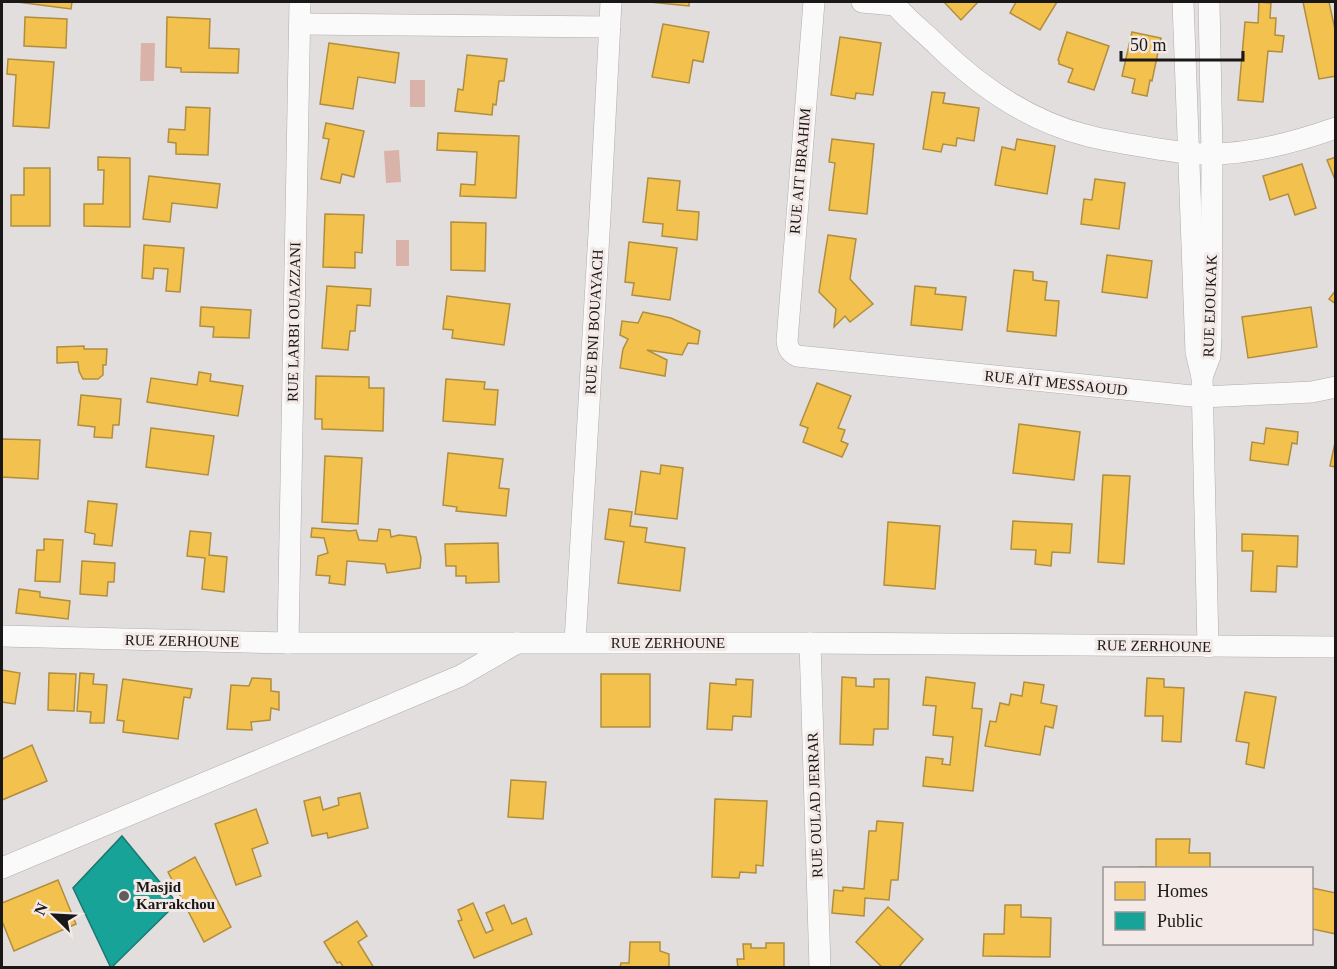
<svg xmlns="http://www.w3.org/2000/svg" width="1337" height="969" font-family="'Times New Roman',serif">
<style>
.water{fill:#d9b2aa}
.homes{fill:#f2c14e;stroke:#b18e3e;stroke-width:1.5}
.public{fill:#17a398;stroke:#187971;stroke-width:1.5}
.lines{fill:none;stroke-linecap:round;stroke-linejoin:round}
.minor-casing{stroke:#b0acac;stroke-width:22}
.minor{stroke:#fbfafa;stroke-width:21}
.poi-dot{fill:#605d5d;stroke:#f3eae8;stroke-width:2}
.labels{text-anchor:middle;stroke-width:6;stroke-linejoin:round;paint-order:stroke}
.street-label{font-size:15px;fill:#1a1717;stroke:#f3eae8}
.poi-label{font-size:15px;font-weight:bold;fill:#1a1717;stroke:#f3eae8;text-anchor:start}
</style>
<rect width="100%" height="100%" fill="#e3dede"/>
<g class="water">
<path d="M141 43H155L154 81H140Z"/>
<rect x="410" y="80" width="15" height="27"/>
<path d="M399 150 401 182 386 183 384 151Z"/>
<rect x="396" y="240" width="13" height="26"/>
</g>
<g class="homes">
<path d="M17 2H72L71 9Z"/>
<path d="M649 2H689V6Z"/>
<path d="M944 2H978L961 20Z"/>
<path d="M1016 2H1057L1040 30 1010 13Z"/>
<path d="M1259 2 1271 3 1270 18H1276L1275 35 1284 36 1282 52 1268 51 1263 102 1238 100 1245 22 1258 23Z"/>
<path d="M1303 2H1329L1336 34V76L1319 79Z"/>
<path d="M25 17 67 19 66 48 24 46Z"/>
<path d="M167 17 210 19 209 48 239 49 238 73 181 72V68L166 67Z"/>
<path d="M663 24 709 32 703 62 693 60 689 83 652 77Z"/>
<path d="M1067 32 1109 46 1094 90 1068 82 1073 69 1059 64V61L1058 60Z"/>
<path d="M1132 32 1161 38 1152 81 1150 80 1147 96 1132 93 1135 79 1122 76Z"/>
<path d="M840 37 881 43 873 95 856 93 855 99 831 95Z"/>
<path d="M329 43 399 53 395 83 358 77 353 109 320 104Z"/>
<path d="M467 55 507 59 504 81H499L496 105 493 104 492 115 455 111 458 89 463 90Z"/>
<path d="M8 59 54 62 49 128 13 126 16 75 7 74Z"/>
<path d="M932 92 945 93 943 103 979 108 974 141 957 138 956 146 943 144 941 152 923 149Z"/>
<path d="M186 107 210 108 208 155 176 154V143L168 142 169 129 185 130Z"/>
<path d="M326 123 364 131 354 177 342 174 340 183 321 179 329 139 323 138Z"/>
<path d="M438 133 519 136 516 198 460 196 461 184 475 185 477 152 437 150Z"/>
<path d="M832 139 874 144 867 214 829 210 835 163 829 162Z"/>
<path d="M1017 139 1055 146 1047 194 995 185 1002 147 1015 150Z"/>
<path d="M98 157 130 158V227L84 226V204H103L104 170H98Z"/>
<path d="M1336 157V182L1327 160Z"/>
<path d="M1302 164 1316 208 1295 215 1288 194 1270 200 1263 176Z"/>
<path d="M24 168H50V226H11V195H24Z"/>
<path d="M149 176 220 184 217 208 172 203 170 222 143 219Z"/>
<path d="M648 178 680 181 677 210 699 212 697 240 662 236 663 224 643 222Z"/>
<path d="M1095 179 1125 183 1119 229 1081 224 1084 199 1092 200Z"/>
<path d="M325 214 364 215 362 253 355 252V268L323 267Z"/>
<path d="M451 222 486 223 485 271 451 270Z"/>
<path d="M828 235 856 239 850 279 873 304 850 322 845 316 834 327 836 309 819 292Z"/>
<path d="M629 242 677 248 670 300 632 295 634 283 625 282Z"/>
<path d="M144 245 184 248 180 292 166 291 168 269 154 268 153 279 142 278Z"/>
<path d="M1107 255 1152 261 1147 298 1102 292Z"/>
<path d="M1014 270 1033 272V280L1047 282 1045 300 1059 301 1056 336 1007 331Z"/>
<path d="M327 286 371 289 370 306 357 305 355 331H350L348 350 322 348Z"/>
<path d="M915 286 936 288 935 294 966 297 962 330 911 325Z"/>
<path d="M1336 290V304L1329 299Z"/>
<path d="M447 296 510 304 504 345 452 338 453 330 443 329Z"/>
<path d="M201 307 251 310 249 338 213 337 214 327 200 326Z"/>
<path d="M1311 307 1317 347 1248 358 1242 317Z"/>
<path d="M643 312 671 318 700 331 698 344 688 343 682 355 647 350 667 360 665 376 620 368 623 349 628 339 620 335 622 321 638 323Z"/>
<path d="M84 346V349H107L106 365H103V375L98 379H83L79 371 78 362 57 363V347Z"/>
<path d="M199 372 211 374 210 381 243 386 238 416 147 402 151 378 197 385Z"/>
<path d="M316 376 369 377V388H384L383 431 322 429V419H315Z"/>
<path d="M446 379 485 382 484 389 498 390 495 425 443 421Z"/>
<path d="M817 383 851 396 838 428 845 430 841 441 848 444 842 457 803 442 808 428 800 425Z"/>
<path d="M81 395 121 399 119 425H113L112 438 94 437 95 427 78 425Z"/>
<path d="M1019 424 1080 432 1074 480 1013 473Z"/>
<path d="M151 428 214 436 208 475 146 467Z"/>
<path d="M1266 428 1298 432 1297 444 1292 443 1288 465 1250 460 1252 442 1264 444Z"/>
<path d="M1336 438V467L1330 466Z"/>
<path d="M2 439 40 440 38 479 2 477Z"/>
<path d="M448 453 503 459 499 488 509 489 506 516 456 511 457 507 443 505Z"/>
<path d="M325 456 362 458 358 524 322 522Z"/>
<path d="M661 465 683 468 677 519 635 514 641 471 660 474Z"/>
<path d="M1103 475 1130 476 1124 564 1098 562Z"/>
<path d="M88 501 117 504 112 546 94 544 95 534 85 532Z"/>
<path d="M609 509 632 512 630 526 647 528 645 542 685 548 680 591 618 583 624 542 605 539Z"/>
<path d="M1013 521 1072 524 1070 553 1052 552 1051 566 1035 564 1036 550 1011 549Z"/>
<path d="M888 522 940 526 935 589 884 585Z"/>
<path d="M312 528 350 531 356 530 359 540 374 541H377L379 529 390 530 391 537 399 535 416 537 421 558 420 568 387 573 385 564 347 561 345 585 329 583 330 576 316 575 318 556 328 553 324 538 311 537Z"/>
<path d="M190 531 211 533 209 555 227 557 224 592 202 589 205 558 187 556Z"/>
<path d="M1242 534 1298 536 1297 567 1277 566 1276 592 1251 591 1253 551H1242Z"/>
<path d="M44 539 63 540 60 582 35 581 37 550H44Z"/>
<path d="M498 543 499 582 466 583V576H456V566H446L445 544Z"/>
<path d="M82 561 115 563 114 582H108L107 596 80 594Z"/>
<path d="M19 589 40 592V597L70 601 68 619 16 613Z"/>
<path d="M2 670 20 673 15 704 2 702Z"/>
<path d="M49 673 76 674 74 711 48 710Z"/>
<path d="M80 673 94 674 93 684 107 685 104 723H90L91 712 77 711Z"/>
<rect x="601" y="674" width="49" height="53"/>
<path d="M842 677 856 678V686L874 687V679H889L888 729H874L873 745 840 744Z"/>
<path d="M926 677 975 683 972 708 982 709 973 791 923 786 926 757 943 759 942 764 950 765 953 737 933 735 936 706 923 705Z"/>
<path d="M252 678 271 679V691L279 692V710L271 708 270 720 251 722 252 730 227 729 231 685 249 686Z"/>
<path d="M1147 678 1164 679V687L1184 688 1181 742 1162 741 1163 716H1145Z"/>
<path d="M123 679 192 689 190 698 184 697 178 739 123 732 124 721 117 720Z"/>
<path d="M736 679 753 680 751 717 733 716 732 730 707 729 710 683 736 685Z"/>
<path d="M1024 682 1044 685 1041 703 1057 706 1053 728 1045 726 1040 755 985 746 990 721 996 722 1000 703 1009 705 1011 694 1022 696Z"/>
<path d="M1245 692 1276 697 1264 768 1246 764 1249 743 1236 741Z"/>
<path d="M32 745 47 781 2 800V759Z"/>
<path d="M511 780 546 782 543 819 508 817Z"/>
<path d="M360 793 368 828 328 838 327 833 312 836 304 801 320 797 323 810 339 805 338 798Z"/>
<path d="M715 799 767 801 763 866 756 865V873L740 872 739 878 712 877Z"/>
<path d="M256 809 268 843 252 849 261 876 236 885 215 824Z"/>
<path d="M877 821 903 823 898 880H891L889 900 865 898 864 916 832 913 834 890 843 891V887L864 889 869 831H876Z"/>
<path d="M1156 839H1190L1189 853H1210V868H1138V867H1156Z"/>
<path d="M195 857 231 927 204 942 168 872Z"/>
<path d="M58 880 76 924 14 951 2 921V903Z"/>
<path d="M1312 888 1336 893V934L1312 929Z"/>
<path d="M473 903 486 933 493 930 486 913 504 905 512 924 526 918 532 934 474 958 458 921 462 920 458 910Z"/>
<path d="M1005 905H1021V917L1051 918 1050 957 983 956 984 934H1004Z"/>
<path d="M888 907 923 939 898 968H883L856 942Z"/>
<path d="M357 921 367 936 358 942 374 968H344L340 962 337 963 324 942Z"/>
<path d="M630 942H660V951L669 954V968H620L621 963H629Z"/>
<path d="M766 943H784V968H738L737 959H744L743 944H751V948H766Z"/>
</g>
<path class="public" d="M122 836 177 903 111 968 73 888Z"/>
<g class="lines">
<g class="minor-casing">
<g id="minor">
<path d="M814 2 787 341C788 349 790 352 797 356L1202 397 1312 392 1336 387"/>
<path d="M862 2 895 5"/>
<path d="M893 2C905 18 924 32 938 46 979 86 1030 121 1085 135 1107 141 1130 144 1152 148 1172 151 1191 155 1211 154 1253 154 1296 142 1336 128"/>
<path d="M1183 2 1196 352 1202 377 1208 647"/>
<path d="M300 24 610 27"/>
<path d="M1202 377 1210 356 1211 336 1212 154 1209 2"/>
<path d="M2 636 288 643H810L1336 647"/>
<path d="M575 642 600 216 611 2"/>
<path d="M288 643 300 2"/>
<path d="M810 643 820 968"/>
<path d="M2 868 460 676 517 643"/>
</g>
</g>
<use href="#minor" class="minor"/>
</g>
<circle class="poi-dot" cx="124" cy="896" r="6"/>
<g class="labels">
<g class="street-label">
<text transform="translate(800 171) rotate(-85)" y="5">RUE AIT IBRAHIM</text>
<text transform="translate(1210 306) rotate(-88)" y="5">RUE EJOUKAK</text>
<text transform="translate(294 322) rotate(-89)" y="5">RUE LARBI OUAZZANI</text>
<text transform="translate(594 322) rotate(-87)" y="5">RUE BNI BOUAYACH</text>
<text transform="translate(1056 383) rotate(6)" y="5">RUE AÏT MESSAOUD</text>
<text transform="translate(182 641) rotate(1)" y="5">RUE ZERHOUNE</text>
<text x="668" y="648">RUE ZERHOUNE</text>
<text transform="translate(1154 646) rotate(1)" y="5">RUE ZERHOUNE</text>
<text transform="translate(815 805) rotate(-92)" y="5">RUE OULAD JERRAR</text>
</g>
<g class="poi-label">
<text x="136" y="892">Masjid<tspan x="136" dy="17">Karrakchou</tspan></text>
</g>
</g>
<rect width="1337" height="969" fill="none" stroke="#1a1717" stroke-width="6"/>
<rect x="1103" y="867" width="210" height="78" fill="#f3eae8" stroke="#9c9694" stroke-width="1.5"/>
<rect x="1115" y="882" width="30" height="18" fill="#f2c14e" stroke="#9c9694" stroke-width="1.5"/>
<text x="1157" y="897" font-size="18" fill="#1a1717">Homes</text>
<rect x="1115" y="912" width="30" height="18" fill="#17a398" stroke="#9c9694" stroke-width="1.5"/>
<text x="1157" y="927" font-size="18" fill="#1a1717">Public</text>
<g transform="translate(54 915) rotate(294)" stroke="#f3eae8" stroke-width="4.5" paint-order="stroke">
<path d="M0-4.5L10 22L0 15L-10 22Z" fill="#1a1717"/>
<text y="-9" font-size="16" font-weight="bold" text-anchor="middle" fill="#1a1717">N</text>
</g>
<path d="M1121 51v9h122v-9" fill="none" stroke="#1a1717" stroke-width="3"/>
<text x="1130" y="51" font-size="18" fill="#1a1717" stroke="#f3eae8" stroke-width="4.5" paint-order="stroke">50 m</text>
</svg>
